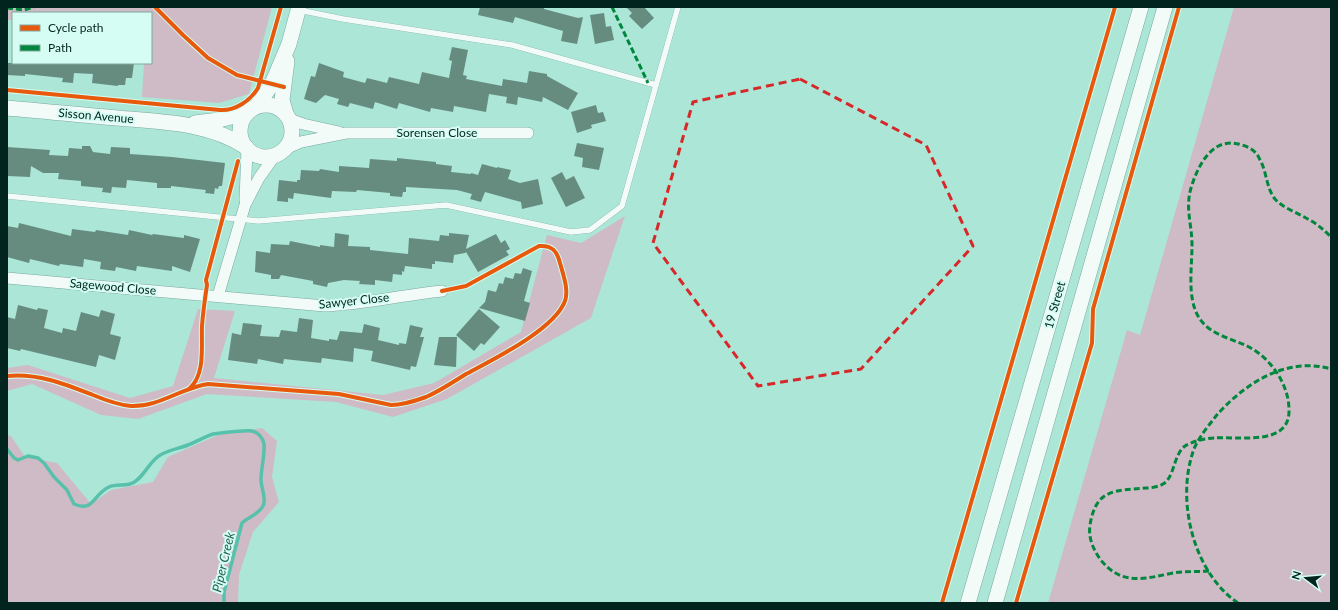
<svg xmlns="http://www.w3.org/2000/svg" width="1338" height="610" font-family="Lato,sans-serif">
<style>
.green{fill:#cfbbc5}
.lines{fill:none;stroke-linecap:round;stroke-linejoin:round}
.stream{stroke:#57c1ab;stroke-width:3.5}
.building{fill:#668c7f}
.lane-casing{stroke:#79aa9e;stroke-width:6}
.street-casing{stroke:#79aa9e;stroke-width:12}
.secondary-casing{stroke:#79aa9e;stroke-width:16}
.lane{stroke:#f3fbf9;stroke-width:5.5}
.street{stroke:#f3fbf9;stroke-width:11}
.secondary{stroke:#f3fbf9;stroke-width:15}
.quiet{stroke:#00873e;stroke-width:3;stroke-dasharray:6 3;stroke-linecap:butt}
.cycleway-casing{stroke:#d6fdf3;stroke-width:6}
.cycleway{stroke:#e8590c;stroke-width:4}
.marked{fill:none;stroke:#d62828;stroke-width:3;stroke-dasharray:8 5;stroke-linejoin:round}
.labels{text-anchor:middle;stroke-width:4;stroke-linejoin:round;paint-order:stroke}
.street-label{font-size:12px;fill:#01251e;stroke:#d6fdf3}
.water-label{font-size:13px;font-style:italic;fill:#226255;stroke:#d6fdf3}
</style>
<rect width="100%" height="100%" fill="#ace6d7"/>
<g class="green">
<path d="M7 7H272L249 94 219 103 142 97 144 63H151V13H13V20H7Z"/>
<path d="M1234 7H1331V603H1048L1127 330 1140 335Z"/>
<path d="M625 216 591 318 447 399 393 417 336 402 207 394 138 419 101 415 32 384 7 391V368L28 365 130 398 173 386 198 309 235 311 214 378 383 395 434 383 521 332 547 235 581 243Z"/>
<path d="M262 428 277 441 272 477 279 502 253 532 239 575 238 603H7V435L11 436 25 457 57 463 91 504 111 490 153 482 168 457 218 435Z"/>
</g>
<g class="lines">
<path class="stream" d="M7 449 14 458 18 460 28 456 38 458 44 463 54 477 67 490 74 504C94 513 93 494 109 487 118 483 129 488 137 480 146 473 151 459 162 454 170 450 180 448 188 445 196 442 204 437 213 434 221 433 245 430 252 431 258 432 263 438 264 444 265 455 261 468 261 480 261 488 267 499 263 506 258 515 248 517 242 523L224 592V603"/>
</g>
<g class="building">
<path d="M480 7H544V9L578 18 583 17 577 44 561 41 563 31 515 17 513 23 478 15Z"/>
<path d="M626 7H644L654 18 642 29 629 16 632 13Z"/>
<path d="M604 13 606 27 611 26 614 40 595 44 590 15Z"/>
<path d="M452 47 468 50 463 75 467 76 466 79 502 86 503 79 527 83 529 71 547 74V76L578 93 568 110 543 97 542 102 518 97 517 105 506 103 507 97 489 94 486 112 454 106 453 112 431 108 430 112 399 103 397 109 375 102 373 109 350 103 348 107 337 104 339 99 325 95 316 103 304 99 311 76 315 77 319 63 344 72 343 77 365 83 367 78 387 83 389 77 419 84 422 72 449 78 452 61 449 60Z"/>
<path d="M7 63H134L132 78H126L125 85H118V86L92 83 93 74 74 73 73 83 62 82 63 78 25 74V76L7 75Z"/>
<path d="M596 105 598 113 603 112 606 121 591 125 592 128 577 133 571 112Z"/>
<path d="M577 143 604 148 599 170 582 167 583 158 574 156Z"/>
<path d="M82 146H90L93 152 110 154 111 147 130 148V154L172 157 225 163 222 186H219L218 189 215 188 214 194 205 193 206 190 171 186V188H157V183L127 180 126 188 112 187 111 193 102 192 103 188 81 186V181L58 179 59 173H43L31 166 30 177 7 176V147L50 150 49 155 68 156 69 148 82 149Z"/>
<path d="M397 158 436 162V164L452 166 451 172 471 174V173L478 175 482 164 497 168V167L511 170 508 179 520 183 538 179 543 204 522 209 521 202 485 192 481 202 470 199 472 194 457 190 406 187V192H403L402 197 390 196V193L357 190 356 192 332 191 331 198 294 193 293 199 288 198V202L277 201 279 180 297 182V180H300L301 170 319 171 320 169 339 172V166L369 168 370 159 397 161Z"/>
<path d="M562 172 566 180 574 176 585 198 566 207 551 178Z"/>
<path d="M19 223 71 236 72 229 95 232 96 230 128 235 129 230 152 235 153 234 184 238V235L200 239 190 272 172 266V271L137 266 136 271 116 267 115 271 100 269 101 262 84 259 83 267 60 264 59 266 30 259 29 263 7 257V226L18 228Z"/>
<path d="M335 233 349 235 348 246 370 247V250L408 254 409 238 439 241 440 235 449 236V233L469 235 466 249 496 234 501 243 505 240 510 249 506 251 509 255 478 272 466 252 465 253 454 255 453 263 435 261V264H432V269L405 266 404 272 402 271V275L393 274 392 282 375 280V285L359 284 360 281 344 280 328 283 327 287 313 284V281L281 275 279 279H271V275L255 272 256 251 270 253 271 244 289 245 290 241 320 247V245L334 247Z"/>
<path d="M523 268 532 271 524 301 530 303 525 321 479 308 485 302 488 290 496 292 499 283 503 284 505 277 513 279 515 273 521 274Z"/>
<path d="M18 305 37 310 38 308 48 310 44 328 62 333 63 328 76 331 81 312 99 317 101 310 115 314 110 334 121 337 115 360 99 355 96 367 21 349 20 351 7 348V317L15 319Z"/>
<path d="M479 309 500 327 484 345 481 343 474 351 456 335Z"/>
<path d="M299 318 313 320 311 338 329 341V339L337 340 340 331 362 333 364 324 380 328 378 340 399 345V343L406 344 410 325 423 328 420 337H424L416 367 411 366 410 370 371 361 373 351 354 348 353 362 322 358 321 363 284 359 283 364 258 359 257 364 228 360 232 333 241 335 243 323 262 325 260 336 279 337 281 330 297 332Z"/>
<path d="M439 337H457L456 367 434 365Z"/>
</g>
<g class="lines">
<g class="lane-casing">
<g id="lane">
<path d="M299 10 343 19 512 45 656 85"/>
<path d="M7 196 258 221 446 205 571 232 590 230 622 206 678 7"/>
</g>
</g>
<g class="street-casing">
<g id="street">
<path d="M289 119 303 124 339 132"/>
<path d="M283 150 301 142 346 133H528"/>
<path d="M245 200 247 149"/>
<path d="M7 278 325 306C364 304 403 295 442 291"/>
<path d="M218 296 245 205 259 178 276 154"/>
</g>
</g>
<g class="secondary-casing">
<g id="secondary">
<circle cx="266" cy="131" r="26"/>
<path d="M257 106 272 84 289 44 299 7"/>
<path d="M7 108C44 111 80 115 117 118 161 122 208 122 246 147"/>
<path d="M286 114 282 100 287 61"/>
<path d="M195 123 219 120 247 113"/>
<path d="M968 603 1141 7"/>
<path d="M995 603 1165 7"/>
</g>
</g>
<use href="#lane" class="lane"/>
<use href="#street" class="street"/>
<use href="#secondary" class="secondary"/>
<g class="quiet">
<path d="M612 7 648 83"/>
<path d="M7 8 24 10 34 7"/>
<path d="M1209 571C1197 572 1185 571 1173 573 1144 579 1121 586 1100 559 1093 549 1088 537 1090 525 1096 488 1115 491 1146 488 1151 488 1158 487 1163 484 1175 477 1173 455 1185 446 1193 441 1206 438 1215 438 1238 436 1290 447 1289 410 1289 384 1270 357 1247 346 1230 338 1208 334 1198 316 1187 296 1192 268 1192 245 1192 224 1185 209 1191 188 1198 165 1213 135 1242 145 1249 147 1256 151 1259 158 1267 171 1266 188 1275 199 1283 208 1296 212 1306 218 1316 223 1323 229 1331 237"/>
<path d="M1238 603C1194 573 1177 504 1192 455 1196 440 1207 428 1216 416 1244 384 1286 356 1331 369"/>
</g>
<g class="cycleway-casing">
<g id="cycleway">
<path d="M155 7 183 35 208 58 237 75 284 87"/>
<path d="M7 90 220 110C235 111 250 101 258 88L281 7"/>
<path d="M7 376C38 373 65 384 93 395 105 400 119 405 131 406 159 407 181 388 208 384L339 394 391 405C403 405 415 401 426 397 440 391 453 382 466 374 492 360 554 330 565 301 569 290 563 274 560 263 557 251 552 245 539 246L466 286 442 291"/>
<path d="M189 389C206 374 201 346 202 326 203 312 205 298 207 285L206 280 238 161"/>
<path d="M942 603 1115 7"/>
<path d="M1016 603 1092 343 1093 309 1095 302 1179 7"/>
</g>
</g>
<use href="#cycleway" class="cycleway"/>
</g>
<path class="marked" d="M800 79 926 145 973 246 861 369 758 386 653 243 693 102Z"/>
<g class="labels">
<g class="street-label">
<text transform="translate(96 116) rotate(5)" y="4">Sisson Avenue</text>
<text x="437" y="137">Sorensen Close</text>
<text transform="translate(113 287) rotate(5)" y="4">Sagewood Close</text>
<text transform="translate(354 301) rotate(-6)" y="4">Sawyer Close</text>
<text transform="translate(1055 305) rotate(-74)" y="4">19 Street</text>
</g>
<g class="water-label">
<text transform="translate(223 562) rotate(-77)" y="5">Piper Creek</text>
</g>
</g>
<rect width="1338" height="610" fill="none" stroke="#01251e" stroke-width="16"/>
<rect x="12" y="12" width="140" height="52" fill="#d6fdf3" stroke="#81a79e"/>
<rect x="20" y="25" width="20" height="6" fill="#e8590c" stroke="#81a79e"/>
<text x="48" y="32" font-size="12" fill="#01251e">Cycle path</text>
<rect x="20" y="45" width="20" height="6" fill="#00873e" stroke="#81a79e"/>
<text x="48" y="52" font-size="12" fill="#01251e">Path</text>
<g transform="translate(1306 578) rotate(286)" stroke="#d6fdf3" stroke-width="3" paint-order="stroke">
<path d="M0-3L7 15L0 10L-7 15Z" fill="#01251e"/>
<text y="-6" font-size="11" font-weight="bold" text-anchor="middle" fill="#01251e">N</text>
</g>
</svg>
